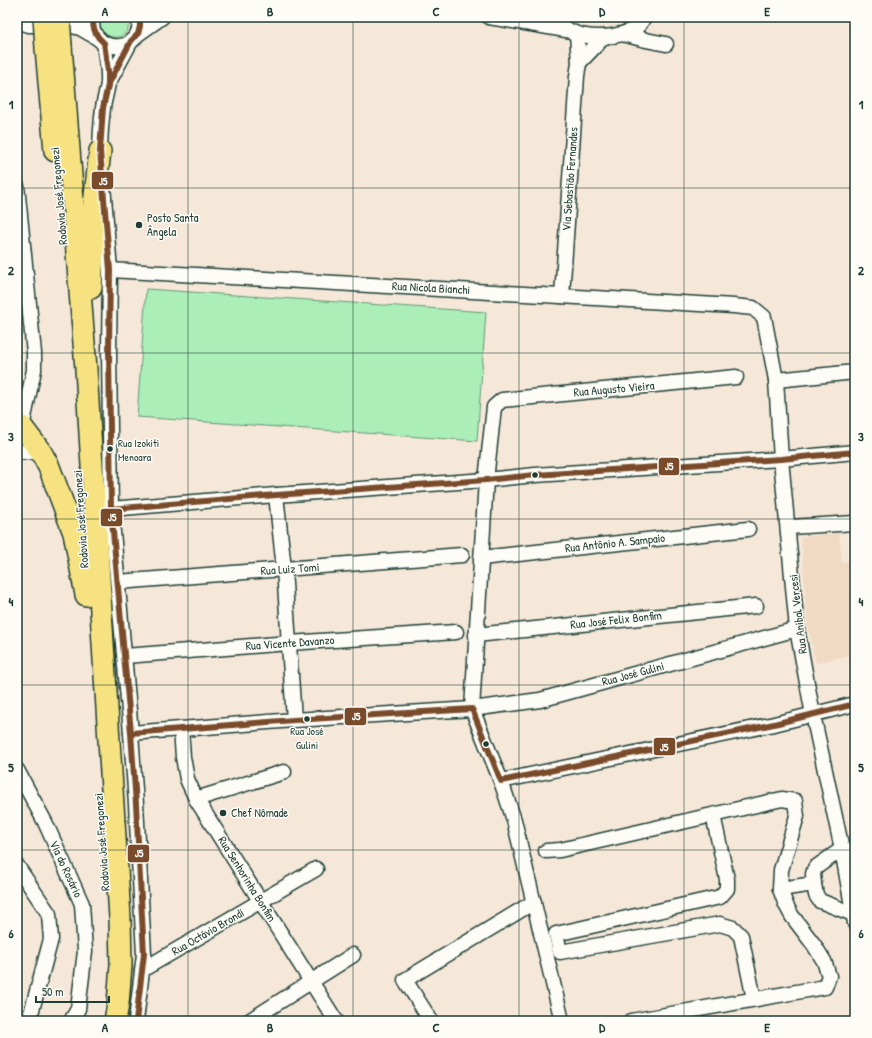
<svg xmlns="http://www.w3.org/2000/svg" width="872" height="1038" font-family="'Patrick Hand',sans-serif">
<style>
.built{fill:#f0dac4}
.green{fill:#abeeb8;stroke:#659676}
.lines{fill:none;stroke-linecap:round;stroke-linejoin:round}
.minor-casing{stroke:#1f3d34;stroke-width:17}
.highway-casing{stroke:#1f3d34;stroke-width:24}
.minor{stroke:#fdfcf7;stroke-width:14}
.highway{stroke:#f6e281;stroke-width:21}
.highway-bridge-casing{stroke:#1f3d34;stroke-width:24;stroke-linecap:butt}
.highway-bridge{stroke:#f6e281;stroke-width:21}
.bus-1-casing{stroke:#fdfcf7;stroke-width:9}
.bus-1{stroke:#7a4b2a;stroke-width:6}
.grid{fill:none;stroke:#1f3d34;stroke-width:1;stroke-opacity:0.55}
.poi-dot{fill:#1f3d34;stroke:#fdfcf7;stroke-width:1.5}
.labels{text-anchor:middle;stroke-width:3;stroke-linejoin:round;paint-order:stroke}
.bus-label{font-size:11px;fill:#1f3d34;stroke:#fdfcf7;text-anchor:start}
.street-label{font-size:12px;fill:#1f3d34;stroke:#fdfcf7}
.poi-label{font-size:12px;fill:#1f3d34;stroke:#fdfcf7;text-anchor:start}
.line-badge{stroke:#fdfcf7;stroke-width:1.5}
.badge-label{font-size:11px;text-anchor:middle;font-weight:bold;fill:#fff}
.neatline{fill:none;stroke:#1f3d34;stroke-width:1.5}
.grid-label{font-size:13px;text-anchor:middle;font-weight:bold;fill:#1f3d34}
</style>
<rect width="100%" height="100%" fill="#f5e8d9"/>
<filter id="ink" filterUnits="userSpaceOnUse"><feTurbulence type="fractalNoise" baseFrequency=".025" numOctaves="2"/><feDisplacementMap in="SourceGraphic" scale="8" xChannelSelector="R" yChannelSelector="G"/><feConvolveMatrix kernelMatrix="1 2 1 2 8 2 1 2 1" color-interpolation-filters="sRGB"/></filter>
<g filter="url(#ink)">
<path class="built" d="M839 533 842 562 855 561V654L816 663 807 624 801 537Z"/>
<g class="green">
<path d="M101 17H128C135 45 94 43 101 17Z"/>
<path d="M146 289 486 312 477 441 137 417Z"/>
</g>
<g class="lines">
<g class="minor-casing">
<g id="minor">
<path d="M93 17C85 52 143 60 140 17"/>
<path d="M489 17 566 30"/>
<path d="M550 17C556 22 563 28 570 31 588 40 620 39 637 27 640 25 642 20 644 17"/>
<path d="M17 22 29 25H69L80 28 99 39"/>
<path d="M138 34 162 17"/>
<path d="M622 34 646 40 666 44"/>
<path d="M579 63 604 37"/>
<path d="M109 82 131 41"/>
<path d="M101 160C99 143 101 125 103 108 104 100 107 91 108 83 109 70 106 57 104 43"/>
<path d="M103 185 110 270 109 351 111 509 131 733 136 804 144 954 136 1021"/>
<path d="M17 186 34 353V370L22 427 18 434"/>
<path d="M110 270 734 306 753 308 764 317 776 380 781 459 797 629 813 715 842 849 855 923"/>
<path d="M562 296 577 76 579 63 577 34"/>
<path d="M776 380 855 372"/>
<path d="M17 453 22 452H41"/>
<path d="M276 495 284 569 294 720"/>
<path d="M111 509 276 495 486 480 535 475 781 459 855 452"/>
<path d="M789 527 855 523"/>
<path d="M481 558 748 529"/>
<path d="M118 582 462 555"/>
<path d="M476 635 756 606"/>
<path d="M125 656 289 643 456 632"/>
<path d="M181 729 183 757 187 779 196 799 336 1021"/>
<path d="M131 733 294 720 472 709 540 700 797 629"/>
<path d="M17 770 45 822 82 904 85 951 78 1009 71 1021"/>
<path d="M501 781 774 724 855 704"/>
<path d="M196 799 284 772"/>
<path d="M713 815 727 879V889L720 897 556 934 560 952 720 924 733 928 741 936 754 999"/>
<path d="M546 851 560 850 782 799 795 801 797 816 781 870 780 889 786 905 792 916 814 945 824 961 829 976 825 987 631 1021"/>
<path d="M855 853 842 849 815 868 813 874 814 884 816 895 820 901 853 914 855 913"/>
<path d="M17 866 49 914 51 939 29 1021"/>
<path d="M780 889 814 884"/>
<path d="M142 970 316 869"/>
<path d="M249 1021 353 955"/>
<path d="M431 1021 405 980 534 902"/>
<path d="M562 1021 514 820 501 781 472 709 486 480 494 407 502 400 736 377"/>
</g>
</g>
<g class="highway-casing">
<g id="highway">
<path d="M61 46 86 369 120 918 121 965 118 1004 115 1021"/>
<path d="M46 48 55 151"/>
<path d="M91 288 93 249 94 205 100 151"/>
<path d="M22 427 41 452 49 467 74 533 86 595"/>
</g>
</g>
<use href="#minor" class="minor"/>
<use href="#highway" class="highway"/>
<g class="highway-bridge-casing">
<g id="highway-bridge">
<path d="M44 17 46 48"/>
<path d="M59 17 61 46"/>
</g>
</g>
<use href="#highway-bridge" class="highway-bridge"/>
<g class="bus-1-casing">
<g id="bus-1">
<path d="M93 17C92 28 95 36 104 43L108 71V85L103 108 100 151 110 270 109 351 111 509 131 733 136 804 144 954 136 1021"/>
<path d="M108 85 131 41 138 34 140 26V17"/>
<path d="M111 509 276 495 486 480 535 475 781 459 855 452"/>
<path d="M131 733 294 720 472 709 501 781 774 724 855 704"/>
</g>
</g>
<use href="#bus-1" class="bus-1"/>
</g>
</g>
<path class="grid" d="M188 17V1021M353 17V1021M519 17V1021M684 17V1021M17 188H855M17 353H855M17 519H855M17 685H855M17 850H855"/>
<g class="poi-dot">
<circle cx="139" cy="225" r="4"/>
<circle cx="110" cy="449" r="3.5"/>
<circle cx="535" cy="475" r="3.5"/>
<circle cx="307" cy="719" r="3.5"/>
<circle cx="486" cy="744" r="3.5"/>
<circle cx="223" cy="813" r="4"/>
</g>
<g class="labels">
<g class="bus-label">
<text x="118" y="447">Rua Izokiti<tspan x="118" dy="14">Menoara</tspan></text>
<text x="307" y="735" text-anchor="middle">Rua José<tspan x="307" dy="14">Gulini</tspan></text>
</g>
<g class="street-label">
<text transform="translate(570 179) rotate(-86)" y="4">Via Sebastião Fernandes</text>
<text transform="translate(59 196) rotate(-95)" y="4">Rodovia José Fregonezi</text>
<text transform="translate(431 288) rotate(3)" y="4">Rua Nicola Bianchi</text>
<text transform="translate(614 389) rotate(-5)" y="4">Rua Augusto Vieira</text>
<text transform="translate(81 519) rotate(-94)" y="4">Rodovia José Fregonezi</text>
<text transform="translate(615 543) rotate(-6)" y="4">Rua Antônio A. Sampaio</text>
<text transform="translate(290 569) rotate(-4)" y="4">Rua Luiz Tomi</text>
<text transform="translate(798 614) rotate(-97)" y="4">Rua Anibal Vercesi</text>
<text transform="translate(616 620) rotate(-6)" y="4">Rua José Felix Bonfim</text>
<text transform="translate(290 643) rotate(-4)" y="4">Rua Vicente Davanzo</text>
<text transform="translate(633 674) rotate(-15)" y="4">Rua José Gulini</text>
<text transform="translate(102 842) rotate(-94)" y="4">Rodovia José Fregonezi</text>
<text transform="translate(66 869) rotate(65)" y="4">Via do Rosário</text>
<text transform="translate(247 879) rotate(58)" y="4">Rua Senhorinha Bonfim</text>
<text transform="translate(208 932) rotate(-30)" y="4">Rua Octávio Brondi</text>
</g>
<g class="poi-label">
<text x="147" y="222">Posto Santa<tspan x="147" dy="14">Ângela</tspan></text>
<text x="231" y="817">Chef Nômade</text>
</g>
</g>
<g class="line-badge">
<rect x="91" y="171" width="23" height="19" rx="4" fill="#7a4b2a"/>
<rect x="658" y="457" width="22" height="19" rx="4" fill="#7a4b2a"/>
<rect x="100" y="508" width="23" height="19" rx="4" fill="#7a4b2a"/>
<rect x="344" y="707" width="23" height="19" rx="4" fill="#7a4b2a"/>
<rect x="653" y="737" width="23" height="19" rx="4" fill="#7a4b2a"/>
<rect x="127" y="844" width="23" height="19" rx="4" fill="#7a4b2a"/>
</g>
<g class="badge-label">
<text x="103" y="185">J5</text>
<text x="669" y="470">J5</text>
<text x="112" y="521">J5</text>
<text x="356" y="720">J5</text>
<text x="664" y="751">J5</text>
<text x="139" y="857">J5</text>
</g>
<rect width="872" height="1038" fill="none" stroke="#fdfcf7" stroke-width="44"/>
<path d="M36 996v6h73v-6" fill="none" stroke="#1f3d34" stroke-width="2"/>
<text x="42" y="996" font-size="12" fill="#1f3d34" stroke="#fdfcf7" stroke-width="3" paint-order="stroke">50 m</text>
<rect x="22" y="22" width="828" height="994" class="neatline"/>
<g class="grid-label">
<text x="105" y="16">A</text>
<text x="270" y="16">B</text>
<text x="436" y="16">C</text>
<text x="602" y="16">D</text>
<text x="767" y="16">E</text>
<text x="11" y="109">1</text>
<text x="861" y="109">1</text>
<text x="11" y="275">2</text>
<text x="861" y="275">2</text>
<text x="11" y="441">3</text>
<text x="861" y="441">3</text>
<text x="11" y="606">4</text>
<text x="861" y="606">4</text>
<text x="11" y="772">5</text>
<text x="861" y="772">5</text>
<text x="11" y="938">6</text>
<text x="861" y="938">6</text>
<text x="105" y="1032">A</text>
<text x="270" y="1032">B</text>
<text x="436" y="1032">C</text>
<text x="602" y="1032">D</text>
<text x="767" y="1032">E</text>
</g>
</svg>
